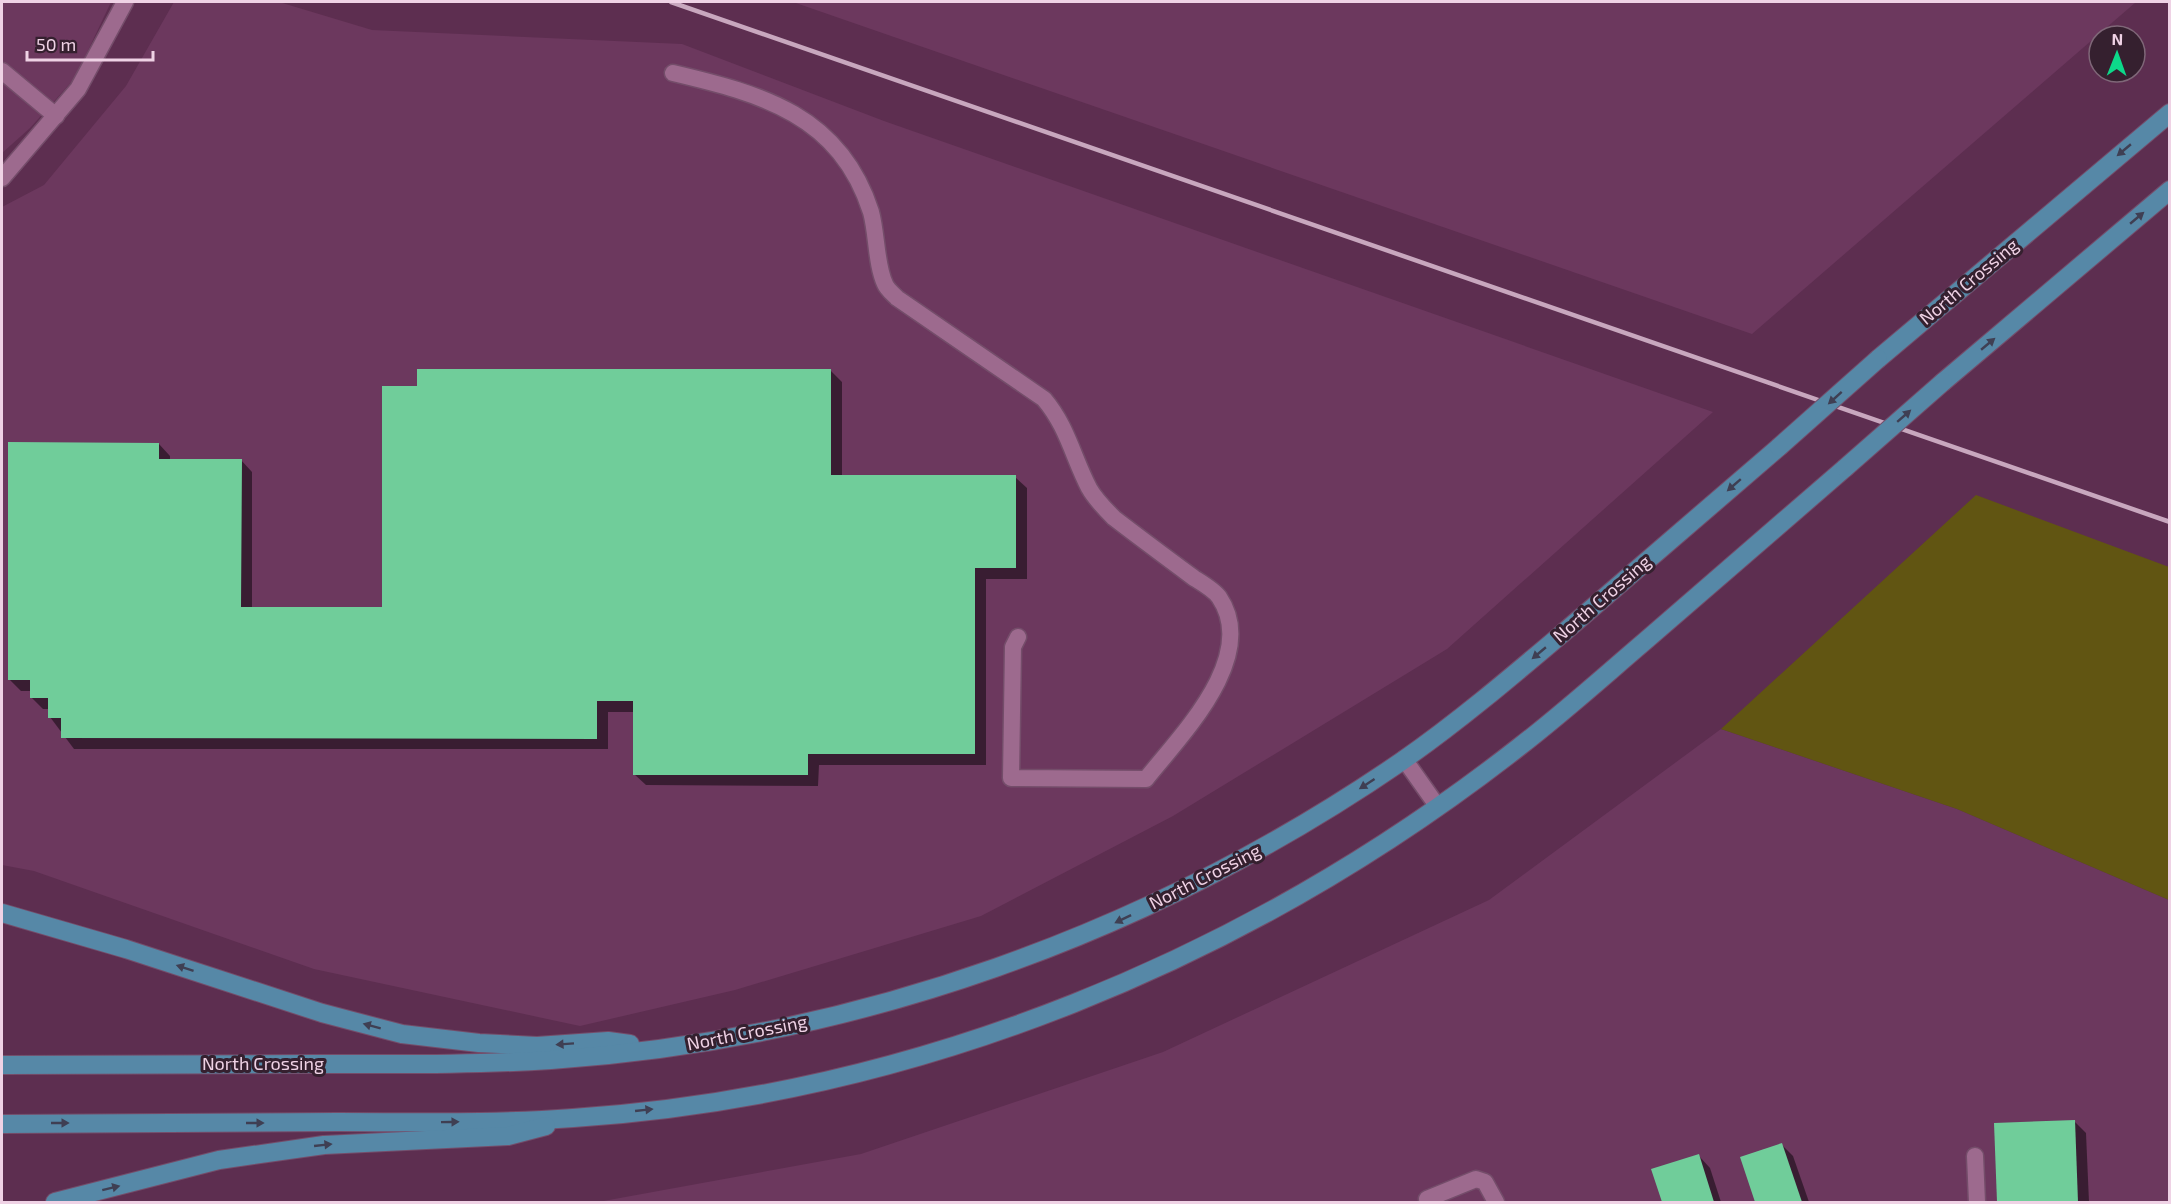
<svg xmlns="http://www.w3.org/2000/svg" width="2171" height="1204" font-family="'Exo 2',sans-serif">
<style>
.built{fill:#6c385e}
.green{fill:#615512}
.shadow{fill:#0007}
.building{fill:#70cd9a}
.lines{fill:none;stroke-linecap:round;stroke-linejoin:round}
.minor-casing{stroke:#744d6a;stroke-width:19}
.major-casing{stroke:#744d6a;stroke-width:20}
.minor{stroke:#9d6a8e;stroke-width:16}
.major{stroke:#5688a7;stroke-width:18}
.rail{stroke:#c8a7be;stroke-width:4.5}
.major-bridge-casing{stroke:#744d6a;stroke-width:20;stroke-linecap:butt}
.major-bridge{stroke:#5688a7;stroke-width:18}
.oneway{fill:#3f3f53}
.labels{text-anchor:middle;stroke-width:6;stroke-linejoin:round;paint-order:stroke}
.street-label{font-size:18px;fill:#efd2e5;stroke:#35202f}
</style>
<rect width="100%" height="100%" fill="#5d2e50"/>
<g class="built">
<path d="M2 2H111L75 78 30 128 2 153Z"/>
<path d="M174 2H279L372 30 682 44 884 121 1713 412 1447 649 1173 816 981 916 735 990 580 1026 314 969 34 871 2 865V207L44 185 126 86Z"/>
<path d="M793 2H2136L1752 334Z"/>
<path d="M1721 729 1957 809 2169 900V1202H598L861 1154 1163 1052 1489 900Z"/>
</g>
<path class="green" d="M1976 495 2169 567V900L1957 809 1721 729Z"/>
<g class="shadow">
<path d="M831 371 842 382V477H1015L1027 488V579H986V765H819L818 786 646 785 634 774V712H608V749H74L50 717V709H43L31 697V691H21L9 679 159 444 170 456V460H241L252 472V609H384Z"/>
<path d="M2074 1121 2086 1133 2089 1202H1998L1995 1124Z"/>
<path d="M1782 1145 1793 1156 1809 1202H1757L1742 1158Z"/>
<path d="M1699 1156 1710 1168 1721 1202H1664L1653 1170Z"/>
</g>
<g class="building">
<path d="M417 369H831V475H1016V568H975V754H808V775H633V701H597V739L61 738V718H48V698H30V680H8V442L159 443V459H242L241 607H382V386H417Z"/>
<path d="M2075 1120 2078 1202H1997L1994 1123Z"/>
<path d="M1782 1143 1802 1202H1755L1740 1157Z"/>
<path d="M1699 1154 1714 1202H1662L1651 1169Z"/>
</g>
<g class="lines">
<g class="minor-casing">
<g id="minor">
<path d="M2 71 56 116"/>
<path d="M673 73C762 94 840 115 871 212 877 234 876 265 885 284 887 289 893 294 897 298L1044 399C1067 426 1073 457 1089 488 1095 499 1105 509 1114 518 1140 538 1167 558 1194 578 1202 583 1214 590 1219 597 1260 657 1180 736 1146 779L1011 778 1013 647 1018 637"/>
<path d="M2 178 78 89 125 2"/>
<path d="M1404 759 1438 807"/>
<path d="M1975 1156 1977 1202"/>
<path d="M1427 1199 1476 1179 1485 1182 1496 1202"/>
</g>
</g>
<g class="major-casing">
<g id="major">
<path d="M1878 359 2170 113"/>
<path d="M1943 382 2170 190"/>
<path d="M2 913 126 949 322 1013 402 1034 479 1043 537 1046 608 1041 630 1044"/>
<path d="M2 1065C106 1065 211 1064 316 1064 394 1064 473 1065 551 1060 856 1039 1150 934 1402 761 1458 722 1511 677 1563 633 1635 571 1707 509 1779 447"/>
<path d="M2 1124C114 1123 226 1123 338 1122 417 1122 495 1124 573 1118 918 1095 1248 959 1519 747 1562 714 1603 677 1644 642 1711 584 1778 526 1845 468"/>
<path d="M55 1202 219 1160 324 1145 508 1136 546 1126"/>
</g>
</g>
<use href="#minor" class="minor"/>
<use href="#major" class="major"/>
<path class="rail" d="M671 2 2170 522"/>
<g class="major-bridge-casing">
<g id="major-bridge">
<path d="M1779 447 1878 359"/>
<path d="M1845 468 1943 382"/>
</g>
</g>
<use href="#major-bridge" class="major-bridge"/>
</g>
<defs><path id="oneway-solid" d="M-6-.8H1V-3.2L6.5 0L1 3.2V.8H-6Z" transform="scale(1.5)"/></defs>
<g class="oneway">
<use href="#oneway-solid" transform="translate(2124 150) rotate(140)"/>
<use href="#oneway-solid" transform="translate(2137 218) rotate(-40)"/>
<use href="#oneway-solid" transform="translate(1988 344) rotate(-40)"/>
<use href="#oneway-solid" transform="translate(1835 398) rotate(138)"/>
<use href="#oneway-solid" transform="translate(1904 416) rotate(-41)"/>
<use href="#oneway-solid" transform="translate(1734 485) rotate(139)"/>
<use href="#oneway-solid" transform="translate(1539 653) rotate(140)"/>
<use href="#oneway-solid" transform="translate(1367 784) rotate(147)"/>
<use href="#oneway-solid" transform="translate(1123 919) rotate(154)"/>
<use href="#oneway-solid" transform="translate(185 968) rotate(-162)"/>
<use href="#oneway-solid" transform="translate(372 1026) rotate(-165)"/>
<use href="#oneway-solid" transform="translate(565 1044) rotate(176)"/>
<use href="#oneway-solid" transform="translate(644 1110) rotate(-6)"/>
<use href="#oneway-solid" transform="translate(450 1122) rotate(-1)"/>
<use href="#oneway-solid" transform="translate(60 1123)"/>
<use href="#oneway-solid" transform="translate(255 1123)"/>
<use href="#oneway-solid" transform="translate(323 1145) rotate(-6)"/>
<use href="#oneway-solid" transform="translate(111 1188) rotate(-14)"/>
</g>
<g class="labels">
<g class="street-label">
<text transform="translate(1969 282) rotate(-40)" y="6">North Crossing</text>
<text transform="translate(1602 599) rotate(-41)" y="6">North Crossing</text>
<text transform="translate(1205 877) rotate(-27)" y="6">North Crossing</text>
<text transform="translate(747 1033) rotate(-11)" y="6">North Crossing</text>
<text x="263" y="1070">North Crossing</text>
</g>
</g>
<rect width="2171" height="1204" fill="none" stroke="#efd2e5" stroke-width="6"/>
<g transform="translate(2117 54) rotate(1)"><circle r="28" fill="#35202f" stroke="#7f6778" stroke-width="1.5"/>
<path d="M0-4.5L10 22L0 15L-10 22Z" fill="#0dd98a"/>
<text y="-9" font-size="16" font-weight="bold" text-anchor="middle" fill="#efd2e5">N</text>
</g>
<path d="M27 51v9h126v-9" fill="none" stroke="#efd2e5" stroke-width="3"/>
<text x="36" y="51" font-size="18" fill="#efd2e5" stroke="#35202f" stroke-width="4.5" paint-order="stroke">50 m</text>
</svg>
